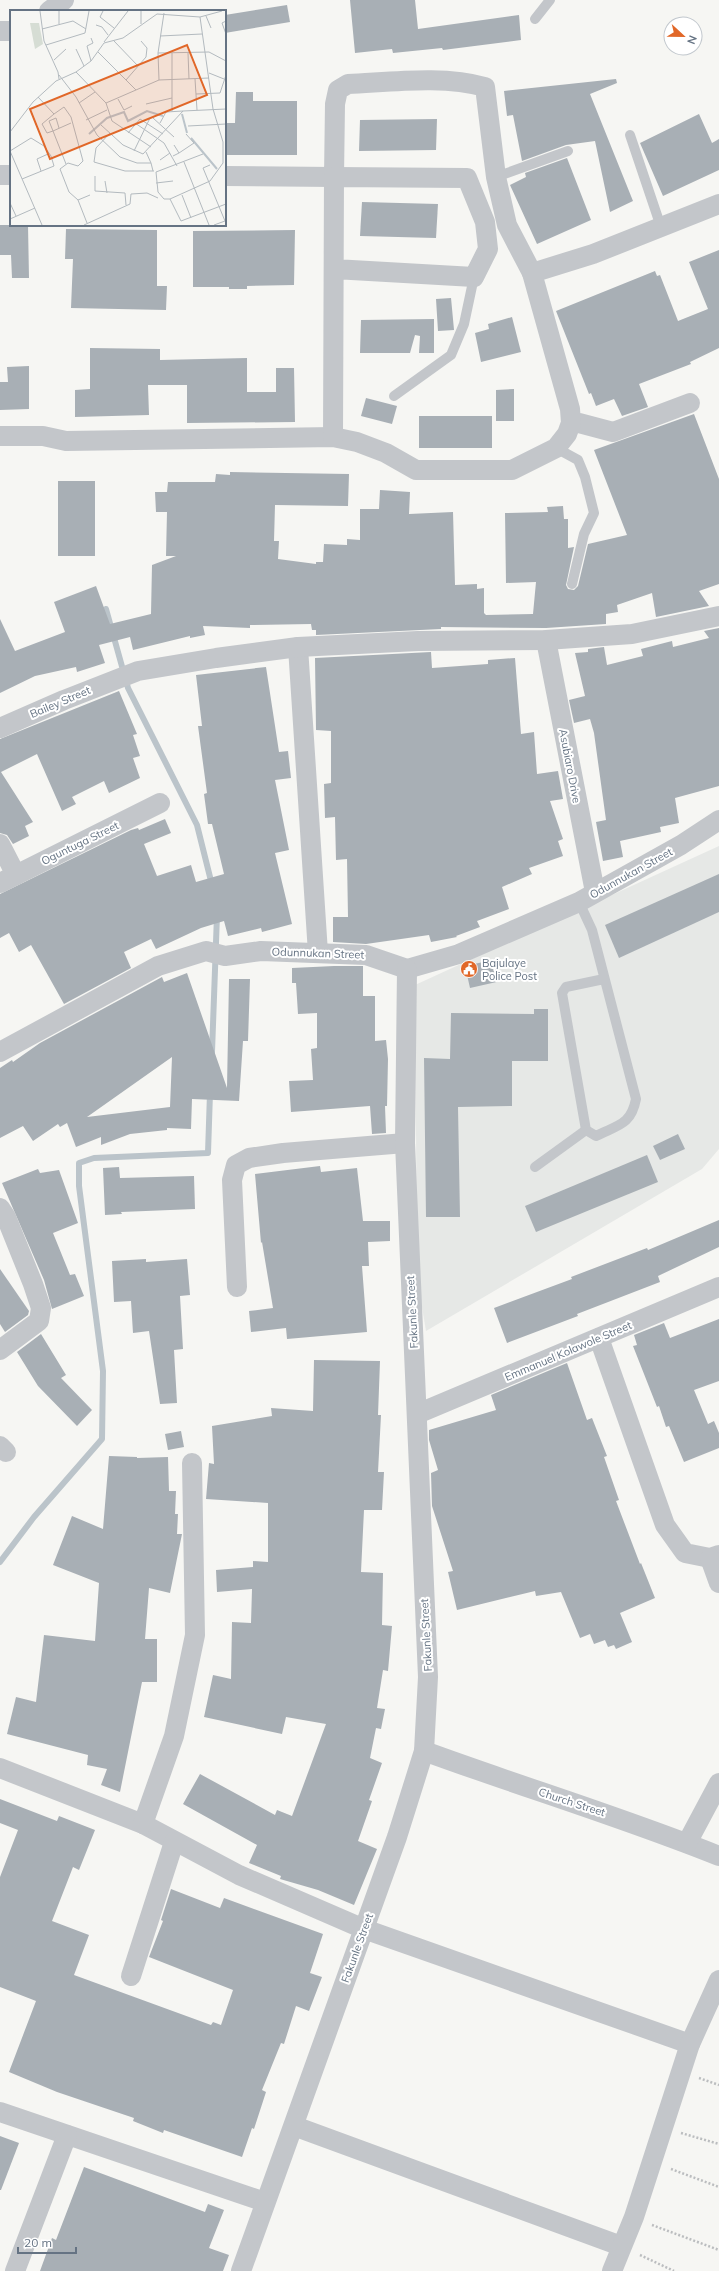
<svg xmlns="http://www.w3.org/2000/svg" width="719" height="2271" font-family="Mulish,sans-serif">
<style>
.built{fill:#e6e8e6}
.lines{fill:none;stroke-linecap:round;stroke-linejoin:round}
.stream{stroke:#bbc4ca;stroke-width:6}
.building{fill:#a8afb5;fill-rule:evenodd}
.path{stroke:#bbbdbf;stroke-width:2.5;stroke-dasharray:2 2;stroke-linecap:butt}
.service{stroke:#c3c6ca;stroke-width:10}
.minor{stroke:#c3c6ca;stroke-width:20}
.labels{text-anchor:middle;stroke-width:4;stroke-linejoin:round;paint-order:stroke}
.street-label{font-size:11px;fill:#657383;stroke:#fff}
.poi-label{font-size:11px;fill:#657383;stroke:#fff;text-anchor:start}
.inset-river{fill:none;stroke:#bbc4ca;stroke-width:2}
.inset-road{fill:none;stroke:#b3babf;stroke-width:1}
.view{fill:#e16728;fill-opacity:0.15;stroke:#e16728;stroke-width:2}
.inset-edge{fill:none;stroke:#657383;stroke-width:2}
</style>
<rect width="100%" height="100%" fill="#f6f6f3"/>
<path class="built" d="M719 846V1149L702 1169 426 1331 417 1277 415 985Z"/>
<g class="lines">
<g class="stream">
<path d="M106 609 128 688 197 825 212 885"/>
<path d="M212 1052 217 915"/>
<path d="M0 1562 34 1517 102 1439 103 1371 79 1186V1163L94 1158 208 1153 210 1093"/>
</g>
</g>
<g class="building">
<path d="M350 0H415L418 29 519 15 521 40 443 50 442 48 393 53 392 49 355 53Z"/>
<path d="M287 5 290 22 225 33V15Z"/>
<path d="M616 79 617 83 590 94 633 201 610 212 595 141 566 145 522 161 513 115 507 116 504 91Z"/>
<path d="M236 92H253V101H297V155H225V123H235Z"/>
<path d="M699 114 712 143 719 139V170L663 196 640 143Z"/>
<path d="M437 119 436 150 359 151 360 120Z"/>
<path d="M567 158 591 220 537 244 510 185 526 177 525 173Z"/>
<path d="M362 202 438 204 436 238 360 236Z"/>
<path d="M0 225H28L29 278H12L11 255H0Z"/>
<path d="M66 229 157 230V286H167L166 310 71 308 73 259H65Z"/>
<path d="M295 230 294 285 247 286V289H229V287H193V231Z"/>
<path d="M719 250V348L690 362 691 364 639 384 648 407 622 416 614 399 596 406 591 393 589 394 556 311 655 271 657 276 660 275 678 321 708 309 689 262Z"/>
<path d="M451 298 454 330 438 331 436 299Z"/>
<path d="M512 317 521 352 481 362 475 333 489 329 488 324Z"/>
<path d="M434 319V353H419L420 336 415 335 410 353H360L361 320Z"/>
<path d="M90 348 160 349V360L247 358V392H276V368H294L295 422 187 423V385H148L149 415 75 417V390L90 389Z"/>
<path d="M29 366V409L0 410V382H8L7 367Z"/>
<path d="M514 389V421H496V390Z"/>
<path d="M366 398 397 406 392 424 361 416Z"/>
<path d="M694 414 719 479V584L699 591 709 606 656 617 652 593 617 605 618 612 606 614V624L546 628 441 627V629L316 635V630H312L311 624 250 625V628L203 626 205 635 190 638V636L133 650 130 637 99 645 105 663 77 672 76 667 35 676 0 693V619L15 651 65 632 54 602 96 586 110 624 151 614 152 565 176 556H166L167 512H156L155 492H167L168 482H215L216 474 230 475V472L349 474 348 506 275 505 274 541H279L278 559 316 564V562H323L324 544 347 545V539L360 540V509H379L380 490 410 492 409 514 453 512 455 585 477 584V589L484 588V613L486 615 533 614 536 582 506 583 505 513 548 512 547 507 563 506 564 519H568V548L574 547 566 585 568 589 574 590 578 586 588 544 627 535 594 450Z"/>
<rect x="419" y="416" width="73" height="32"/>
<rect x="58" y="481" width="37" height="75"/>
<path d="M719 628V786L675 798 679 823 660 827 661 832 620 841 623 857 603 861 596 822 606 820 594 733 590 719 574 723 569 700 585 696 575 653 588 652V649L604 647 607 665 643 656 641 649 672 641 673 647 709 638 704 631Z"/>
<path d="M431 652 432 668 488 664V660L515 658 521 734 534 732 537 774 558 771 563 799 550 801 563 839 558 841 563 856 529 868 532 874 502 887 509 909 477 921 480 927 456 936 457 937 431 942 429 935 366 944 333 942V917H348L347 859 336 860 335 817 325 818 324 784 331 783V731L316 730 315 658Z"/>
<path d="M266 667 279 752 288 751 291 778 275 780 289 850 275 853 292 924 262 932 261 928 228 936 224 921 201 928 156 949 151 939 124 952 131 968 64 1004 31 945 19 952 9 933 0 938V894L131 830 138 828 139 830 165 819 171 833 144 844 157 876 191 865 196 882 224 874 212 824H208L204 794 207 793 198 726H202L196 675Z"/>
<path d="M119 691 137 734 133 735 140 756 133 758 140 778 109 793 104 781 72 797 76 804 62 811 37 754 1 772 33 822 25 826 29 836 13 844 7 835 0 833V739Z"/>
<path d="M719 874V912L619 958 605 925Z"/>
<path d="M497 959 501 981 470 988 465 966Z"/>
<path d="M334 966H363V996H375V1041L386 1040 388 1059 387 1106H385L386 1133 372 1134 370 1106 291 1112 289 1081 313 1080 311 1049 317 1048V1013L298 1014 296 983H292V968Z"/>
<path d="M187 973 227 1088 229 979H250L248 1041H243L239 1101 192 1099 191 1129 167 1128V1130L130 1134 101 1145V1137L76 1147 67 1123 60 1127 58 1124 33 1141 23 1126 0 1138V1068L12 1060 13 1062 40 1043 162 977 164 982ZM172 1057 170 1107 87 1117Z"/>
<path d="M534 1009H548V1061H512V1106L458 1107 460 1217H426L424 1058 450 1059 451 1013 534 1014Z"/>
<path d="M678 1134 685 1149 660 1160 653 1146Z"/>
<path d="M647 1155 658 1182 536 1232 525 1206Z"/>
<path d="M320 1166 321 1172 357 1168 363 1221H390V1241L368 1242 369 1266H362L367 1332 287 1339 286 1328 251 1332 249 1311 273 1308 262 1242 261 1243 255 1174Z"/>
<path d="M119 1167 120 1178 194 1176 195 1209 121 1212 122 1214 105 1215 103 1168Z"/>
<path d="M38 1169 40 1173 59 1170 78 1223 53 1233 70 1275 75 1274 84 1296 52 1309 44 1280 2 1183Z"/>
<path d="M719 1220V1247L658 1276 660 1282 577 1314 578 1316 507 1343 494 1308 572 1279 571 1277 647 1248 648 1250Z"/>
<path d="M146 1259V1262L187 1259 190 1295 180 1296 183 1349 174 1350 177 1403 160 1404 149 1331 133 1333 131 1301 114 1302 112 1261Z"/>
<path d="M0 1269 29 1311 28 1315 5 1332 0 1324Z"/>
<path d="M719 1319V1381L694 1390 708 1424 714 1421 719 1433V1448L684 1462 669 1426 666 1427 659 1406 657 1407 633 1346 637 1345 634 1335 664 1323 670 1338Z"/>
<path d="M41 1334 66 1375 61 1378 92 1410 77 1426 38 1386 17 1352Z"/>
<path d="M314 1360 380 1361 378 1415H381L378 1472H384L382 1510H364L361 1572 383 1573 382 1625 392 1626 388 1671 383 1670 377 1708 385 1709 381 1729 376 1728 370 1758 382 1763 369 1800 372 1801 358 1841 377 1849 354 1905 318 1890 280 1879 281 1876 249 1863 257 1845 183 1804 200 1774 275 1815 277 1810 292 1816 326 1724 286 1717 282 1734 204 1717 213 1675 231 1679 232 1622 251 1623 252 1589 217 1592 216 1570 253 1567V1561L268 1562V1503L206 1499 209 1463 214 1464 212 1426 272 1416 271 1408 313 1411Z"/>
<path d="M567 1363 587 1420 592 1418 607 1456 604 1457 619 1500 616 1501 640 1564 641 1563 655 1598 620 1613 632 1642 616 1649 614 1645 608 1647 605 1640 594 1644 590 1634 580 1638 561 1592 536 1596 535 1591 457 1610 448 1572 453 1571 432 1506 431 1473 438 1470 429 1440V1430L496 1410 491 1395Z"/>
<path d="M181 1431 184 1447 168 1450 165 1434Z"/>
<path d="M109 1456 137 1457V1458L168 1457 169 1491H176L175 1514H178L177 1534H182L170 1593 149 1588 145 1639H157V1682H142L120 1792 101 1785 107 1769 87 1765 88 1755 7 1734 16 1697 36 1702 44 1635 95 1641 99 1583 53 1565 72 1516 103 1529Z"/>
<path d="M0 1799 57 1821 59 1816 95 1830 79 1870 73 1867 52 1921 89 1935 74 1975 211 2025 213 2022 221 2025 233 1990 149 1957 163 1921 161 1920 171 1889 220 1908 224 1898 323 1934 310 1973 322 1977 309 2011 296 2006 284 2044 281 2043 262 2090 266 2092 254 2129 252 2128 242 2157 164 2130 163 2133 133 2121 134 2118 57 2092 9 2072 36 2001 0 1987V1877L18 1830 0 1823Z"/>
<path d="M0 2136 19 2143 1 2190H0Z"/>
<path d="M84 2167 205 2212 208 2204 224 2210 209 2248 229 2255 223 2271H40L52 2238 56 2240Z"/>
</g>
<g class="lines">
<g class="path">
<path d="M699 2078 719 2085"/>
<path d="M681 2133 719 2144"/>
<path d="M671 2169 719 2187"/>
<path d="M652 2225 719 2250"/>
<path d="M640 2255 674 2271"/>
</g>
<g class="service">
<path d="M535 19 550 0"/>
<path d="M630 135 661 227"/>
<path d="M496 177 568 151"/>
<path d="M394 396 451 355 464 324 474 277"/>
<path d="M556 448 578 460 585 477 594 513 584 534 572 584"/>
<path d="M579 902 592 930 636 1099C631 1125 618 1125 596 1136L586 1130 562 993 566 987 604 979"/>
<path d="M535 1167 586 1130"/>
</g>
<g class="minor">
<path d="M49 11 64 0"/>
<path d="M0 31H11"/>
<path d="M0 175H11"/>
<path d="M225 176 334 177 335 104 338 90 348 84C391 82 444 75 485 87L496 177 507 225 532 273"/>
<path d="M571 423H579L613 432 690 403"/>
<path d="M0 436H43L66 441 333 437 357 442 386 453 416 470H512L556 448 567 434 571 423 570 409 532 273 593 254 719 204"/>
<path d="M333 437 334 177 467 178 485 222 488 249 474 277 334 269"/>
<path d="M546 640 595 892"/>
<path d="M298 647 318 953"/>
<path d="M0 728 64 700 138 671 216 658 298 647 418 641 546 640 632 634 719 616"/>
<path d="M0 844 16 875"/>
<path d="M0 883 160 803"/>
<path d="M0 1052 158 966 206 951 225 956 261 951 366 955 407 969 459 954 579 902 681 845 719 820"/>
<path d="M0 1208 6 1217 33 1284 41 1308 39 1321 0 1350"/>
<path d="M237 1287 232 1180 236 1165 249 1158 283 1153 405 1143"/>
<path d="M599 1338 665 1525 685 1553 710 1558 719 1555"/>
<path d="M417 1414 719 1287"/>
<path d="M0 1446 6 1452"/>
<path d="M710 1558 719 1583"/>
<path d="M424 1751C522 1787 622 1817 719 1856"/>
<path d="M0 1768 143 1824 239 1875 364 1929 690 2044"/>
<path d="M143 1824 174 1736 195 1635 192 1463"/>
<path d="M687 1843 719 1783"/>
<path d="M131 1976 174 1842"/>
<path d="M0 2112 265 2202"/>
<path d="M294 2126 621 2246"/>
<path d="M15 2271 67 2135"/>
<path d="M241 2271 397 1837 424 1751 428 1677 405 1143 407 969"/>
<path d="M612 2271 634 2217 690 2044 719 1980"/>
</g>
</g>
<defs>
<g id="civic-disc" transform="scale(0.9)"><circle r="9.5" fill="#e16728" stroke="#fff"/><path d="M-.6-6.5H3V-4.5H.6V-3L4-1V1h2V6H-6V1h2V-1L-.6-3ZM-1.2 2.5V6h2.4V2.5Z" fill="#fff"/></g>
</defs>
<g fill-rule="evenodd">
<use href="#civic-disc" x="469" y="969"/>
</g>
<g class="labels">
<g class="street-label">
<text transform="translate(60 702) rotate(-23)" y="4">Bailey Street</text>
<text transform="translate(570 766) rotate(79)" y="4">Asubiaro Drive</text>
<text transform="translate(80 843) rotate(-26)" y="4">Oguntuga Street</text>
<text transform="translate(631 873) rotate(-29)" y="4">Odunnukan Street</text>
<text transform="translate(318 953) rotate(2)" y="4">Odunnukan Street</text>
<text transform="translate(412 1312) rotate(-93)" y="4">Fakunle Street</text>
<text transform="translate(568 1351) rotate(-23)" y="4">Emmanuel Kolawole Street</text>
<text transform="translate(426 1635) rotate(-93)" y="4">Fakunle Street</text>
<text transform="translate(572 1802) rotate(18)" y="4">Church Street</text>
<text transform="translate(357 1948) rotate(-70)" y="4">Fakunle Street</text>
</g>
<g class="poi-label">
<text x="482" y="967">Bajulaye<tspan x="482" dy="13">Police Post</tspan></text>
</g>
</g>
<g transform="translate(10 10)">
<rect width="216" height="216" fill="#f6f6f3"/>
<path d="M20 13H29L33 34 25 39Z" fill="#d6ddd4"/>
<path class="inset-river" d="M172 104 177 123M79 124 97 108 114 102 118 111 137 101 153 106M181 128 207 159"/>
<path class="inset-road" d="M30 1 34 31 48 62 49 69M49 1V14M93 1 90 7 104 18M196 6 201 18M216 11 212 13 216 24M131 14V1M86 15 92 17 98 25M32 19 63 11 76 19M150 26 192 24M81 28 83 33 77 36 81 51M104 31 128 56M94 32 118 1M36 35 75 23 79 1M66 39 74 56M88 42 126 80M148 43 199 42 216 51M162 43V101M178 43 179 69M44 50 56 39M66 62 96 93 102 111 141 137M199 63 214 69M49 65 66 87 87 125 110 147 127 153H141L143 161M185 69 187 100M116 70 136 47 137 38 131 31M149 70 148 43 154 3M186 84 210 83 216 65M28 87 44 104 54 97 61 107 73 151 68 156 58 153 50 159 59 182 68 190 77 213M108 89 114 100 122 96M69 93 85 82M96 93 149 70 199 68M136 94 162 88M44 104 32 114 37 123 43 121 56 154M143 108 164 127M76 110 97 100M125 113 154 133 167 156M150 113 156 102 173 101M91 115 113 135 133 144 173 101 216 99M178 116 216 114M49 118 46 108 39 111 43 121 61 113M0 122 23 92 46 71 66 62 81 51 94 33 113 28 147 4 190 7 212 1M100 123 86 138 84 152 115 161H144M118 123 130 109 153 124M0 141 21 128 34 136 41 146 44 156 12 169M0 141 32 215M124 141 140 108M136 142 141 153M169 143 184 133 176 124M163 146 169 143 164 135M150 150 160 143M174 152 199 215M200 155 193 158 215 211 204 215M31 161 27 149 38 144M146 162 148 182 154 189H160L200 171 213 153V132L203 99 190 7M146 162 193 144M85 166V181L115 183 116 195M95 171 97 183M146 173 163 171M172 185 181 208M160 189 171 211 216 194M68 190 80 185M0 193 6 206M0 209 25 198M74 215 120 194 121 184 137 183 148 188"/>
<path class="view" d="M177 35 197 85 40 149 20 99Z"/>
<rect width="216" height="216" class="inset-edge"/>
</g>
<g transform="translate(683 36) rotate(112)"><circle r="19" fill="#ffffff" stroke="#c1c7cd"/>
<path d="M0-3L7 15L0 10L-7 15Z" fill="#e16728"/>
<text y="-6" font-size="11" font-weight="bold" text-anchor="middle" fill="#657383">N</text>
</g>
<path d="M18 2247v6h58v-6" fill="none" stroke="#657383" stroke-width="2"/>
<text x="24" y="2247" font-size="12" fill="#657383" stroke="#ffffff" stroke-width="3" paint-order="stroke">20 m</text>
</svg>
